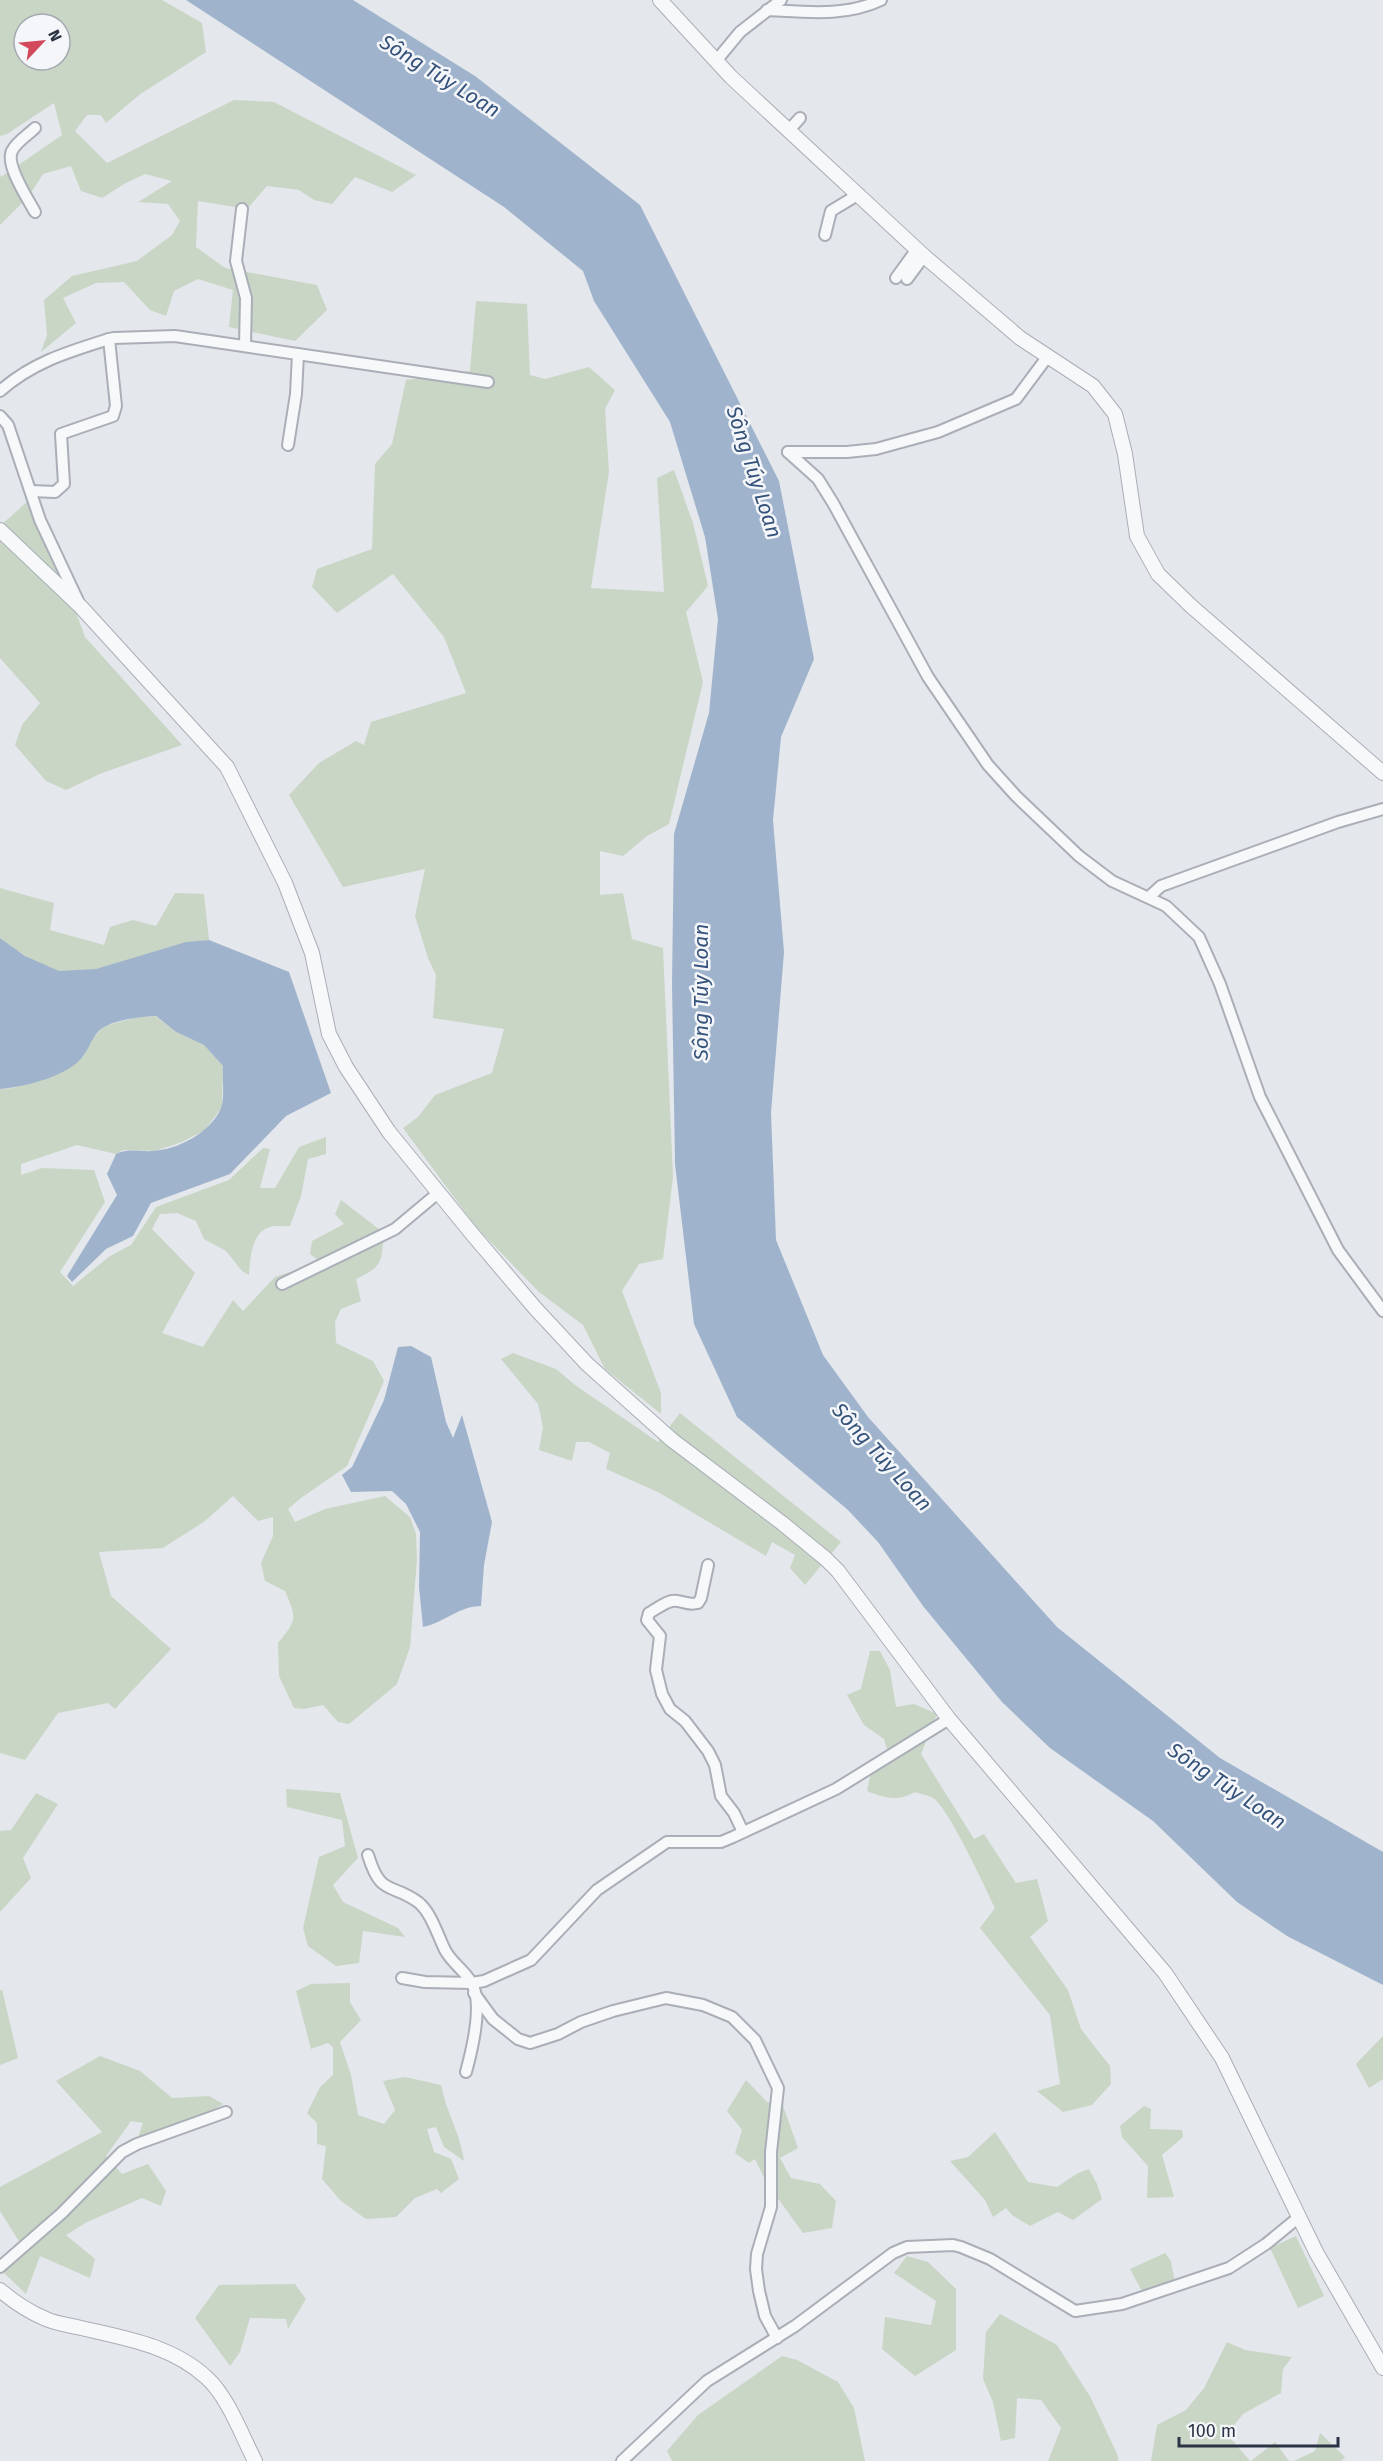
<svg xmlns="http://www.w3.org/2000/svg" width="1383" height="2461" font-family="'Fira Sans',sans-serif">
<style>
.green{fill:#c9d6c5;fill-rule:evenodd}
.water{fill:#9fb4cc}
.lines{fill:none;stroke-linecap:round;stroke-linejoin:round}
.minor-casing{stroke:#a9aeb7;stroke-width:14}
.tertiary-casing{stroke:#a9aeb7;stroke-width:16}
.minor{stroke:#f7f8fa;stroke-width:10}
.tertiary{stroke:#f7f8fa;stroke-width:14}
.labels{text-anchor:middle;stroke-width:5;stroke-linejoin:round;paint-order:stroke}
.water-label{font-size:21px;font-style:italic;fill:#34527a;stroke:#f4f6f9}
</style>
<rect width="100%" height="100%" fill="#e4e7ec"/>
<g class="green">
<path d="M0 0H162L202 23 206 52 139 95 106 123 101 115H87L75 131 107 163 234 100 274 102 416 175 392 192 355 177 332 204 314 200 299 190 267 186 247 209 198 201 196 247 225 268 317 285 327 310 295 341 229 327 233 290 198 279 174 291 166 316 150 310 124 282 96 283 63 298 76 323 41 352 47 335 44 300 72 276 137 261 172 235 180 221 168 204 138 202 172 181 145 174 124 184 102 198 81 191 71 166 43 174 29 196 0 225V173L1 177 62 135 54 103 7 134 0 136ZM24 24H60V60H24Z"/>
<path d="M476 301 527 304 530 375 545 379 589 367 615 390 605 409 609 472 591 588 664 592 657 478 674 470 693 523 708 586 686 612 703 682 669 824 647 836 623 856 600 851V895L623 893 632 939 663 948 673 1177 663 1259 639 1264 622 1291 661 1393V1414L605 1369 583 1325 539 1292 476 1227 403 1128 418 1117 435 1095 492 1073 504 1029 433 1018 436 975 428 958 415 916 425 869 343 887 289 795 319 763 356 741 364 745 371 722 466 693 444 637 393 574 337 613 312 587 317 569 372 549 375 464 392 444 406 380 470 371Z"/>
<path d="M28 501 65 583 85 637 182 745 102 773 66 790 46 781 15 745 22 725 40 703 0 658V526Z"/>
<path d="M0 888 54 903 50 930 104 945 110 927 133 920 156 926 175 893 204 894 209 940C160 944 109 976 60 971 41 969 15 949 0 938Z"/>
<path d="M155 1016 176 1032 204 1045 223 1066 222 1107 205 1130 182 1142 155 1151 123 1150 116 1154 77 1145 21 1164V1175L42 1168 94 1170 105 1202 60 1272 73 1286 110 1256 131 1245 156 1207 229 1180 263 1148 270 1149 260 1188H275L299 1147 326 1137V1154L308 1159 301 1196 290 1226C284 1227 275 1225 270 1227 251 1232 250 1260 249 1275L242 1271 226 1251 204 1239 196 1221 177 1213 160 1214 152 1229 195 1273 162 1333 203 1347 233 1300 243 1311 275 1277 321 1262 310 1254 312 1241 344 1224 335 1214 341 1200 384 1233C381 1262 384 1266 356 1279L361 1301 341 1309 335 1322 336 1343 373 1361 384 1381 347 1466 301 1498 288 1509 295 1522 325 1509 385 1496 410 1517 416 1534 417 1559 410 1647 397 1684 349 1724 338 1722 323 1705 304 1709 294 1708 279 1676 278 1643C297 1620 297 1619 285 1591L265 1581 261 1563 273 1536V1517L258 1521 233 1496 205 1521 163 1548 99 1552 111 1596 171 1649 115 1709 108 1703 58 1713 25 1760 0 1753V1089L14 1088 83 1057 93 1038 104 1026 134 1018Z"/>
<path d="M513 1353 556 1369 575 1385 658 1442 680 1413 841 1542 805 1585 790 1568 795 1555 772 1542 766 1556 658 1492 606 1469 610 1453 589 1442H576L572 1461 539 1450 543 1427 538 1404 501 1359Z"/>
<path d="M870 1651H880L890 1670 896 1707 914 1704 937 1714 921 1754 974 1839 984 1834 1016 1883 1037 1879 1048 1921 1030 1937 1068 1990 1081 2029 1110 2066 1111 2084 1092 2105 1063 2112 1037 2091 1060 2084 1050 2015 980 1928 995 1908C986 1889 948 1807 933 1798 928 1795 920 1794 915 1792 897 1802 885 1798 867 1791L871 1772 890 1760 884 1739 864 1725 847 1695 861 1689Z"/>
<path d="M286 1789 340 1793 358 1858 333 1885 343 1902 398 1928 405 1937 363 1931 359 1963 336 1966 308 1946 303 1928 319 1857 345 1846 342 1820 287 1807Z"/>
<path d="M36 1793 58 1804 23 1858 31 1878 0 1912V1831L11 1830Z"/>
<path d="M350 1983V2002L361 2020 340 2042 351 2075 358 2115 384 2124 395 2110 383 2081 405 2077 441 2085C446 2112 461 2135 464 2161L444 2147 436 2127 427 2129 434 2152 451 2159 459 2179 441 2193 437 2189 415 2198 396 2217 366 2219 341 2201 322 2179 326 2146 317 2144V2123L307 2113 320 2087 333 2075V2047L328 2043 311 2049 296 1991 311 1984Z"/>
<path d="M2 1989 18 2058 0 2065V1991Z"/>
<path d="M1383 2036V2079L1369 2088 1356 2064Z"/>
<path d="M100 2056 140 2071 172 2098 209 2096 223 2104 189 2125 138 2137 143 2123 131 2121 106 2156 122 2174 148 2164 166 2191 161 2206 142 2198 87 2222 66 2235 95 2259 90 2278 40 2256 26 2294 4 2273 20 2243 0 2211V2187L102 2132 56 2081Z"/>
<path d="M746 2080 767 2102 782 2103 798 2148 780 2158 791 2178 820 2184 836 2201 832 2228 803 2233 766 2182 755 2159 749 2163 735 2153 742 2130 727 2111Z"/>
<path d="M1144 2106 1151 2109 1150 2129 1182 2130 1183 2137 1162 2155 1174 2197 1147 2198 1148 2166 1122 2137 1120 2126Z"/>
<path d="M995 2132 1028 2182 1057 2187 1078 2173 1089 2169 1097 2184 1102 2199 1073 2220 1058 2212 1030 2226 1012 2215 1006 2208 993 2217 985 2200 950 2161 968 2157Z"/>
<path d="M1296 2236 1324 2296 1298 2308 1270 2248Z"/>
<path d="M1165 2253 1171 2261 1175 2283 1142 2291 1130 2269Z"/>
<path d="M907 2256 928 2262 956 2289V2350L915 2376 882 2349 885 2317 931 2325 936 2301 894 2273Z"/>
<path d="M295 2284 306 2299 288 2329 286 2319 250 2318 240 2352 230 2366 195 2318 219 2285Z"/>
<path d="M1000 2314 1057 2345 1091 2398 1118 2456V2461H1048L1061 2428 1041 2400 1017 2398 1015 2438 1001 2441 993 2402 983 2379 986 2332Z"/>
<path d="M1227 2342 1245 2350 1292 2357 1283 2369 1281 2393 1243 2414 1227 2434 1250 2461H1151L1157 2425 1186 2410 1204 2388Z"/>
<path d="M782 2356 797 2360 838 2382 854 2408 865 2461H672L667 2451 698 2415Z"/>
<path d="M1320 2433 1345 2457 1341 2461H1294L1315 2451Z"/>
<path d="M1275 2442 1289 2461H1251Z"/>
</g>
<g class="water">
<path d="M186 0H353L475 76 640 205 779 481 814 659 781 737 773 820 784 952 771 1113 776 1240 823 1355 868 1417 1057 1627 1220 1758 1383 1852V1985L1287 1936 1237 1902 1153 1821 1050 1748 1002 1702 923 1606 878 1542 848 1510 737 1417 694 1324 675 1164 672 984 674 834 709 713 718 619 705 537 670 422 594 301 583 271 504 207Z"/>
<path d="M0 938 25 956 59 971 96 969 186 942 209 940 289 972 331 1093 286 1116 230 1174 151 1203 133 1236 106 1249 72 1282 67 1276 117 1195 107 1174 116 1154C127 1148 140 1152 152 1151 178 1150 211 1132 221 1108 225 1097 222 1078 223 1066L204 1045 176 1032 156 1016C140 1017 120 1019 106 1026 94 1031 91 1045 84 1055 70 1076 24 1087 0 1089Z"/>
<path d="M411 1346 431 1357 446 1422 453 1438 462 1415 492 1522 484 1565 481 1606C459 1606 444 1623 423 1627L419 1587 420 1532 406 1504 392 1491 351 1492 342 1475 352 1467 384 1400 398 1347Z"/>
</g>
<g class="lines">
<g class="minor-casing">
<g id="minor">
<path d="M767 10C807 12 845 17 881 0"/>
<path d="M716 61 740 32 781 0"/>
<path d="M789 130 800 118"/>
<path d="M242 209 236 261 246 298 245 346"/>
<path d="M35 212C28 199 5 165 12 151 16 142 28 135 35 128"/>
<path d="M825 235 831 211 859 194"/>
<path d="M896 278 917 249"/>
<path d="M907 279 924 256"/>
<path d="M0 391C33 362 68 352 109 339"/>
<path d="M0 416 8 425 40 520 79 603"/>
<path d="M288 445 296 394 298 354"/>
<path d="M788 452 818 479 833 503 928 677 988 765 1016 796 1079 856 1112 881 1166 906 1199 937 1220 984 1260 1097 1338 1250 1383 1311"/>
<path d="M788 452H847L876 449 938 432 1016 399 1048 356"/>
<path d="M31 491 55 492 64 484 61 434 113 416 116 406 109 339 114 338 175 336 488 382"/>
<path d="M1149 897 1161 886 1338 822 1383 809"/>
<path d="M282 1284 395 1229 438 1193"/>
<path d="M708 1565 701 1598 698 1603C685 1606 681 1599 672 1601 665 1602 655 1610 649 1613L647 1620 660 1636 656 1670 662 1694 670 1709 685 1721 708 1751 715 1765 721 1796 734 1813 743 1832"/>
<path d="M368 1855C381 1897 390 1882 418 1902 431 1912 438 1936 445 1950 452 1963 464 1970 471 1982 484 2002 472 2050 466 2072"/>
<path d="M402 1978 425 1982 472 1983 484 1981 531 1960 597 1890 667 1842H721L733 1837 836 1789 949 1719"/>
<path d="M474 1993 493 2019 518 2039 530 2043 558 2034 581 2022 613 2011 666 1998 703 2005 732 2017 755 2040 778 2088 771 2152V2207L757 2254 756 2269 759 2291 765 2316 777 2338"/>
<path d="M0 2267 62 2213 122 2152 137 2144 226 2112"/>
<path d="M622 2461 707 2381 795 2326 893 2253 907 2247 953 2245 961 2247 990 2259 1075 2311 1122 2304 1229 2268 1266 2244 1299 2217"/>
</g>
</g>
<g class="tertiary-casing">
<g id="tertiary">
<path d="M660 0 731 77 924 256 1020 338 1093 386 1115 414 1125 454 1137 536 1158 574 1191 606 1383 773"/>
<path d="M0 530 81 607 227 767 285 883 312 953 329 1034 346 1067 389 1132 473 1235 535 1308 587 1364 672 1440 782 1523 826 1559 838 1571 949 1719 1165 1973 1222 2058 1316 2252 1383 2368"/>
<path d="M0 2290C14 2302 29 2312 46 2319 57 2324 70 2325 81 2328 125 2338 173 2346 207 2378 228 2397 242 2436 255 2461"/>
</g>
</g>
<use href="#minor" class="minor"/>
<use href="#tertiary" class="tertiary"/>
</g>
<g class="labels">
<g class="water-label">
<text transform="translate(440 76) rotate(32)" y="7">Sông Túy Loan</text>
<text transform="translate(754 472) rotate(72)" y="7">Sông Túy Loan</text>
<text transform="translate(701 992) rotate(-90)" y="7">Sông Túy Loan</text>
<text transform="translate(882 1457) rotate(48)" y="7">Sông Túy Loan</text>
<text transform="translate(1227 1786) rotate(34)" y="7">Sông Túy Loan</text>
</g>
</g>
<g transform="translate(42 42) rotate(64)"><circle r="28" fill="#f4f6f9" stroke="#a4a8b1" stroke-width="1.5"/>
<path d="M0-4.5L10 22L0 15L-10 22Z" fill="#d1495b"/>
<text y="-9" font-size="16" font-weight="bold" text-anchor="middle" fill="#2b3445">N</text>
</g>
<path d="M1179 2437v9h159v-9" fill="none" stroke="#2b3445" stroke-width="3"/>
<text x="1188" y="2437" font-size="18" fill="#2b3445" stroke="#f4f6f9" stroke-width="4.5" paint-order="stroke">100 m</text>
</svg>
